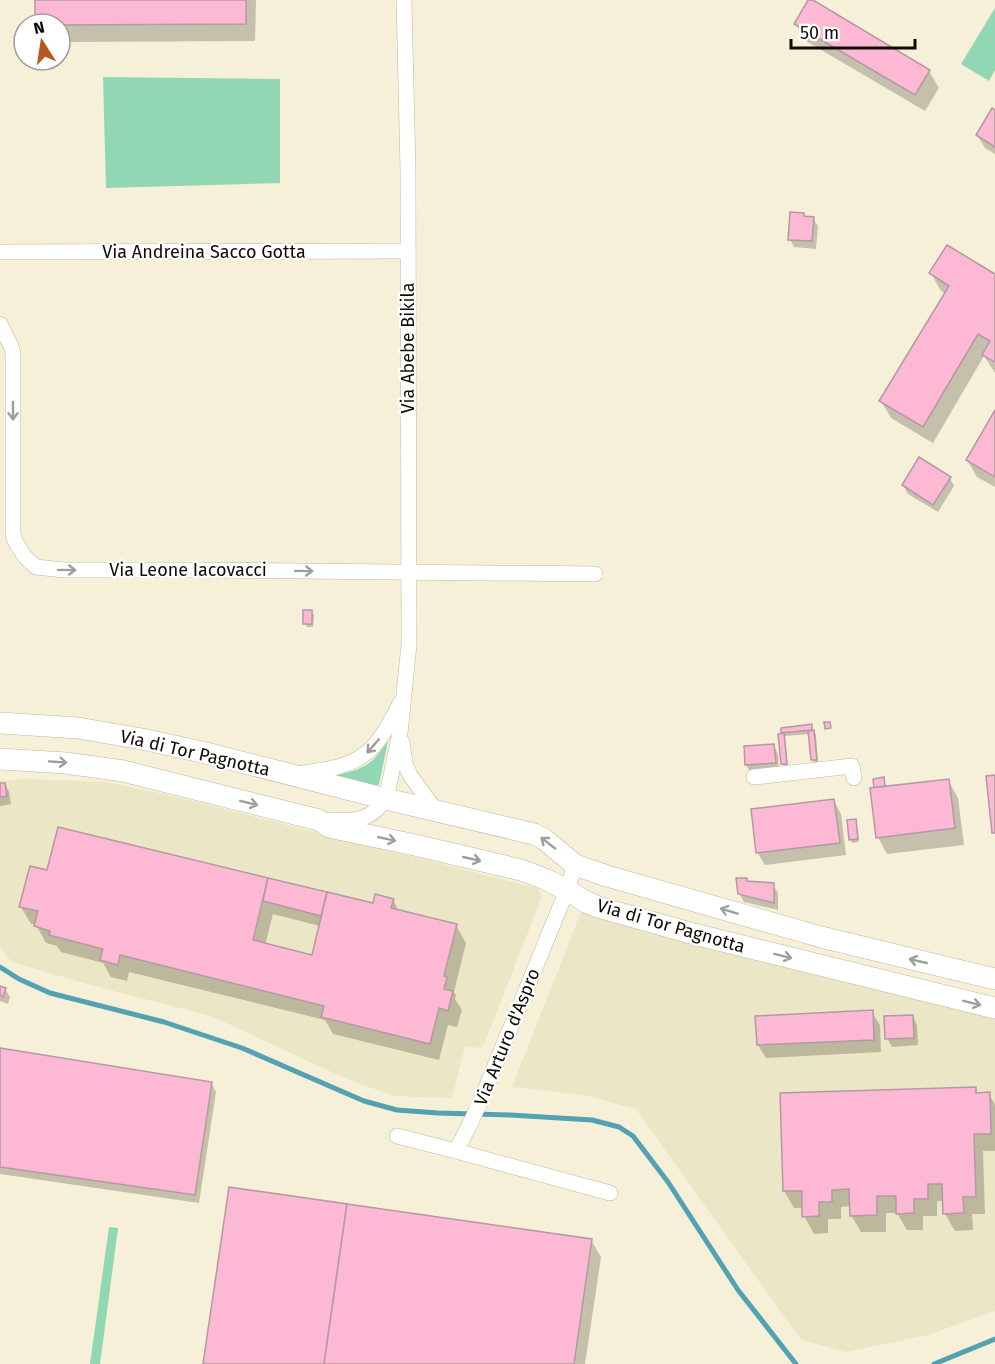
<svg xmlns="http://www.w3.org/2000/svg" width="995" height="1364" font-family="'Fira Sans',sans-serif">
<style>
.built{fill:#ebe6c5}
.green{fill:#91d7b4}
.shadow{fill:#0003;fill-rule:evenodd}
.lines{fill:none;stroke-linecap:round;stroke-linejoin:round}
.stream{stroke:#53a1b2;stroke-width:5}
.building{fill:#fdb8d3;stroke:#b399a3;stroke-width:1.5}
.street-casing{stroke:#bcb8a0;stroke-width:16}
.secondary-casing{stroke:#bcb8a0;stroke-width:22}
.street{stroke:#fff;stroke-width:15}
.secondary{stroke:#fff;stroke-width:21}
.oneway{stroke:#9e9d9b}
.labels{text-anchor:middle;stroke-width:4.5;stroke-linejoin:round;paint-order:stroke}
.street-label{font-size:18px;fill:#0d0b04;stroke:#fff}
</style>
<rect width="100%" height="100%" fill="#f5f0d7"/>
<g class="built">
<path d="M26 779 107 782 168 795 537 888 541 895V899L485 1042 481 1048 465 1046 452 1098 395 1096 349 1080 211 1016 87 984 12 962 0 948V781Z"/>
<path d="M581 912 995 1019V1311L928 1335 846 1352 802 1340 785 1318 636 1109 584 1095 512 1087Z"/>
</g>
<g class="green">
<path d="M995 8V70L989 81 961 64Z"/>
<path d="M103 77 280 79V183L106 188Z"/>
<path d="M388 741 379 784 376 786 333 776C348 773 361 770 373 760 379 754 383 747 388 741Z"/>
<path d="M109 1227 118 1228 100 1364H90Z"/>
</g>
<g class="shadow">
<path d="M36 0H256L255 41 60 42V24H36Z"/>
<path d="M796 24 929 71 939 88 925 111 806 41Z"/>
<path d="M995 111V154L985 148 977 135Z"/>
<path d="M803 214 805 217 813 218 818 226 816 249 794 247 790 239Z"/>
<path d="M931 273 995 276V373L984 356 933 443 891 418 881 401 946 294 941 291Z"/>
<path d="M995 413V487L977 477 967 460Z"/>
<path d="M950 478 954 486 938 512 908 494 903 485Z"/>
<path d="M311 611 314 615 313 627H307L305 623Z"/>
<path d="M811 726 816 735 818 763 815 764 813 760 810 734 785 736 788 767H785L783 764 780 735H785L783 733Z"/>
<path d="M774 746 778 754 779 771 751 773 746 765 745 748Z"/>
<path d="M884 779 886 788 948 780 958 798 964 845 887 854 878 837 872 789Z"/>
<path d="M5 784 9 792 11 804 0 806V785Z"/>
<path d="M834 801 841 814 846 855 765 865 757 852Z"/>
<path d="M855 821 857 825 859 842 852 843 850 839Z"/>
<path d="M59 829 374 905 393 900 399 911 456 925 466 943 454 992 456 995 455 999 462 1010 457 1027 448 1025 439 1060 333 1034 325 1020 129 972 127 981 111 977 103 963 61 952 57 946 46 943 36 925 31 924 21 907 48 872ZM273 914 320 926 313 956 265 945Z"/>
<path d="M748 883 773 885 778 893V910L744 902 739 893Z"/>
<path d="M0 987 5 989 10 997 8 1004 0 1001Z"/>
<path d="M872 1012 880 1025 881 1052 766 1058 758 1045Z"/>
<path d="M913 1016 917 1025 918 1045 892 1047 887 1038Z"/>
<path d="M0 1049 211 1083 216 1092 199 1203 0 1174Z"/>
<path d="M975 1089 978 1094H989L995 1105V1151H983L985 1214H972L973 1230 955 1231 945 1214 944 1201H937V1216H923V1230H907L897 1213H886V1232H861L851 1215V1206L841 1207V1219H828V1233L814 1234 804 1216V1208H794L784 1191 782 1094Z"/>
<path d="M591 1240 601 1257 585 1364H205Z"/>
</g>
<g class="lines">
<g class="stream">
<path d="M0 967 19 979 50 993 164 1022 242 1048 364 1101 397 1110 438 1113 510 1115 592 1120 619 1127 633 1136 668 1182 738 1290 796 1364"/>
<path d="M934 1364 995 1339"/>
</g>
</g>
<g class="building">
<path d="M35 0H246V24L60 25V24H35Z"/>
<path d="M808 0H813L930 70 915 95 794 24Z"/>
<path d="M992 108 995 110V147L976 135Z"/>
<path d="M790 212 804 213V216L814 217 812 241 788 240Z"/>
<path d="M947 245 995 274V362L982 355 990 341 978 334 923 427 879 401 949 286 929 273Z"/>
<path d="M995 410V477L966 460Z"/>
<path d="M919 457 951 477 933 505 902 485Z"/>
<rect x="303" y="610" width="9" height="14"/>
<path d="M824 722H830L831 728 825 729Z"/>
<path d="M812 724V730L781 733V728Z"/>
<path d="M814 730 817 760H811L808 731Z"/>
<path d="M784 733 787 764H781L778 734Z"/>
<path d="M774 744 776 763 745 765 744 746Z"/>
<path d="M995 775V833H992L986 776Z"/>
<path d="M884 777 885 786 874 788 873 779Z"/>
<path d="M949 779 955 828 876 838 870 788Z"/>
<path d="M0 783H5L7 796 0 797Z"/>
<path d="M834 799 840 843 756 853 751 809Z"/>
<path d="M856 819 858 839 849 840 847 820Z"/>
<path d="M58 827 268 878 253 940 312 955 327 892 373 903 375 894 394 899 391 908 457 924 444 976 447 977 444 989 453 991 448 1011 439 1008 430 1044 321 1017 324 1006 120 955 118 965 100 960 103 949 49 935 50 931 34 926 38 911 19 907 30 866 47 870Z"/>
<path d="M268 878 327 892 321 916 263 901Z"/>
<path d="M736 878H747V881L774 883V903L738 894Z"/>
<path d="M0 986 6 988 3 997 0 995Z"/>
<path d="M873 1010 874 1040 757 1045 755 1016Z"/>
<path d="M913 1015 914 1038 885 1039 884 1016Z"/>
<path d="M0 1048 212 1082 195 1195 0 1167Z"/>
<path d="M976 1087V1093L990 1092 991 1134H974L976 1197H963L964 1213 943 1214 942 1184H928V1199H914V1213L896 1214V1196H877V1215L850 1216 849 1189 832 1190V1202H819V1216L802 1217V1191H783L780 1093Z"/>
<path d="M229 1187 347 1204 324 1364H203Z"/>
<path d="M347 1204 592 1239 574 1364H324Z"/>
</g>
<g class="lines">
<g class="street-casing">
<g id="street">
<path d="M0 252 408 251"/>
<path d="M0 324 11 346 13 353V535L16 543 25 557 36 567 64 570H199L595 574"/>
<path d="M402 742 405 764 410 775 435 810"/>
<path d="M298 774C319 770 344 769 362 756 380 745 391 720 401 702"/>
<path d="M754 777 852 766 854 778"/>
<path d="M331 820C355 822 371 820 386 799L400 733 409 645 408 171 404 0"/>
<path d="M397 1136 456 1151 469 1126 481 1100 567 890 575 865"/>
<path d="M456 1151 610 1193"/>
</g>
</g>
<g class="secondary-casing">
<g id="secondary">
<path d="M0 723 78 728 142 739 202 752 386 799 534 834 544 839 575 865 607 876 821 937 995 979"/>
<path d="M0 759 66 763 123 771 319 820 329 827 415 845 521 870 545 879 567 890 586 902 598 907 694 934 995 1008"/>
</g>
</g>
<use href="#street" class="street"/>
<use href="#secondary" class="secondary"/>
</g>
<defs><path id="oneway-shaft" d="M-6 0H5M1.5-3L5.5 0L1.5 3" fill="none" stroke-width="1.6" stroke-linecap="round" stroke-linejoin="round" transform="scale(1.5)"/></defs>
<g class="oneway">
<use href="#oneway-shaft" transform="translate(13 411) rotate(90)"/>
<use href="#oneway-shaft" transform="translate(67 570) rotate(1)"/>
<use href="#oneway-shaft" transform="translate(304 571) rotate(1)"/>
<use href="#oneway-shaft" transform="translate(373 746) rotate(131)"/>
<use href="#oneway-shaft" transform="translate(58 762) rotate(4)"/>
<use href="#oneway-shaft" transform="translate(249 803) rotate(14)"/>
<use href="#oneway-shaft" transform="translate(387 839) rotate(12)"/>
<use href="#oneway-shaft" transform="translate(548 843) rotate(-142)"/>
<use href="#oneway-shaft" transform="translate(472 859) rotate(13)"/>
<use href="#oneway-shaft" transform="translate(729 911) rotate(-163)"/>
<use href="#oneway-shaft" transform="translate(783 956) rotate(14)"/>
<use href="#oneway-shaft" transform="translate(918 961) rotate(-167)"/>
<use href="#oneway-shaft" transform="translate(972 1003) rotate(14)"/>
</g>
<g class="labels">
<g class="street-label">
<text x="204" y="258">Via Andreina Sacco Gotta</text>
<text transform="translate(408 348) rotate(-90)" y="6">Via Abebe Bikila</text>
<text x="188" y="576">Via Leone Iacovacci</text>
<text transform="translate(195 753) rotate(13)" y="6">Via di Tor Pagnotta</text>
<text transform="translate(671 926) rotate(16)" y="6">Via di Tor Pagnotta</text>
<text transform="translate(507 1037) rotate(-68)" y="6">Via Arturo d'Aspro</text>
</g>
</g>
<g transform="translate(42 42) rotate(348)"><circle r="28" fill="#ffffff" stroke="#9e9d9b" stroke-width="1.5"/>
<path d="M0-4.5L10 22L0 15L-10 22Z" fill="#b95521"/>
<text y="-9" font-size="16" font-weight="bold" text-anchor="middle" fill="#0d0b04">N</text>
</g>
<path d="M791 39v9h124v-9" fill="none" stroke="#0d0b04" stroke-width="3"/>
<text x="800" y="39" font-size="18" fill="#0d0b04" stroke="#ffffff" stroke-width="4.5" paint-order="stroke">50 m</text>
</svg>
